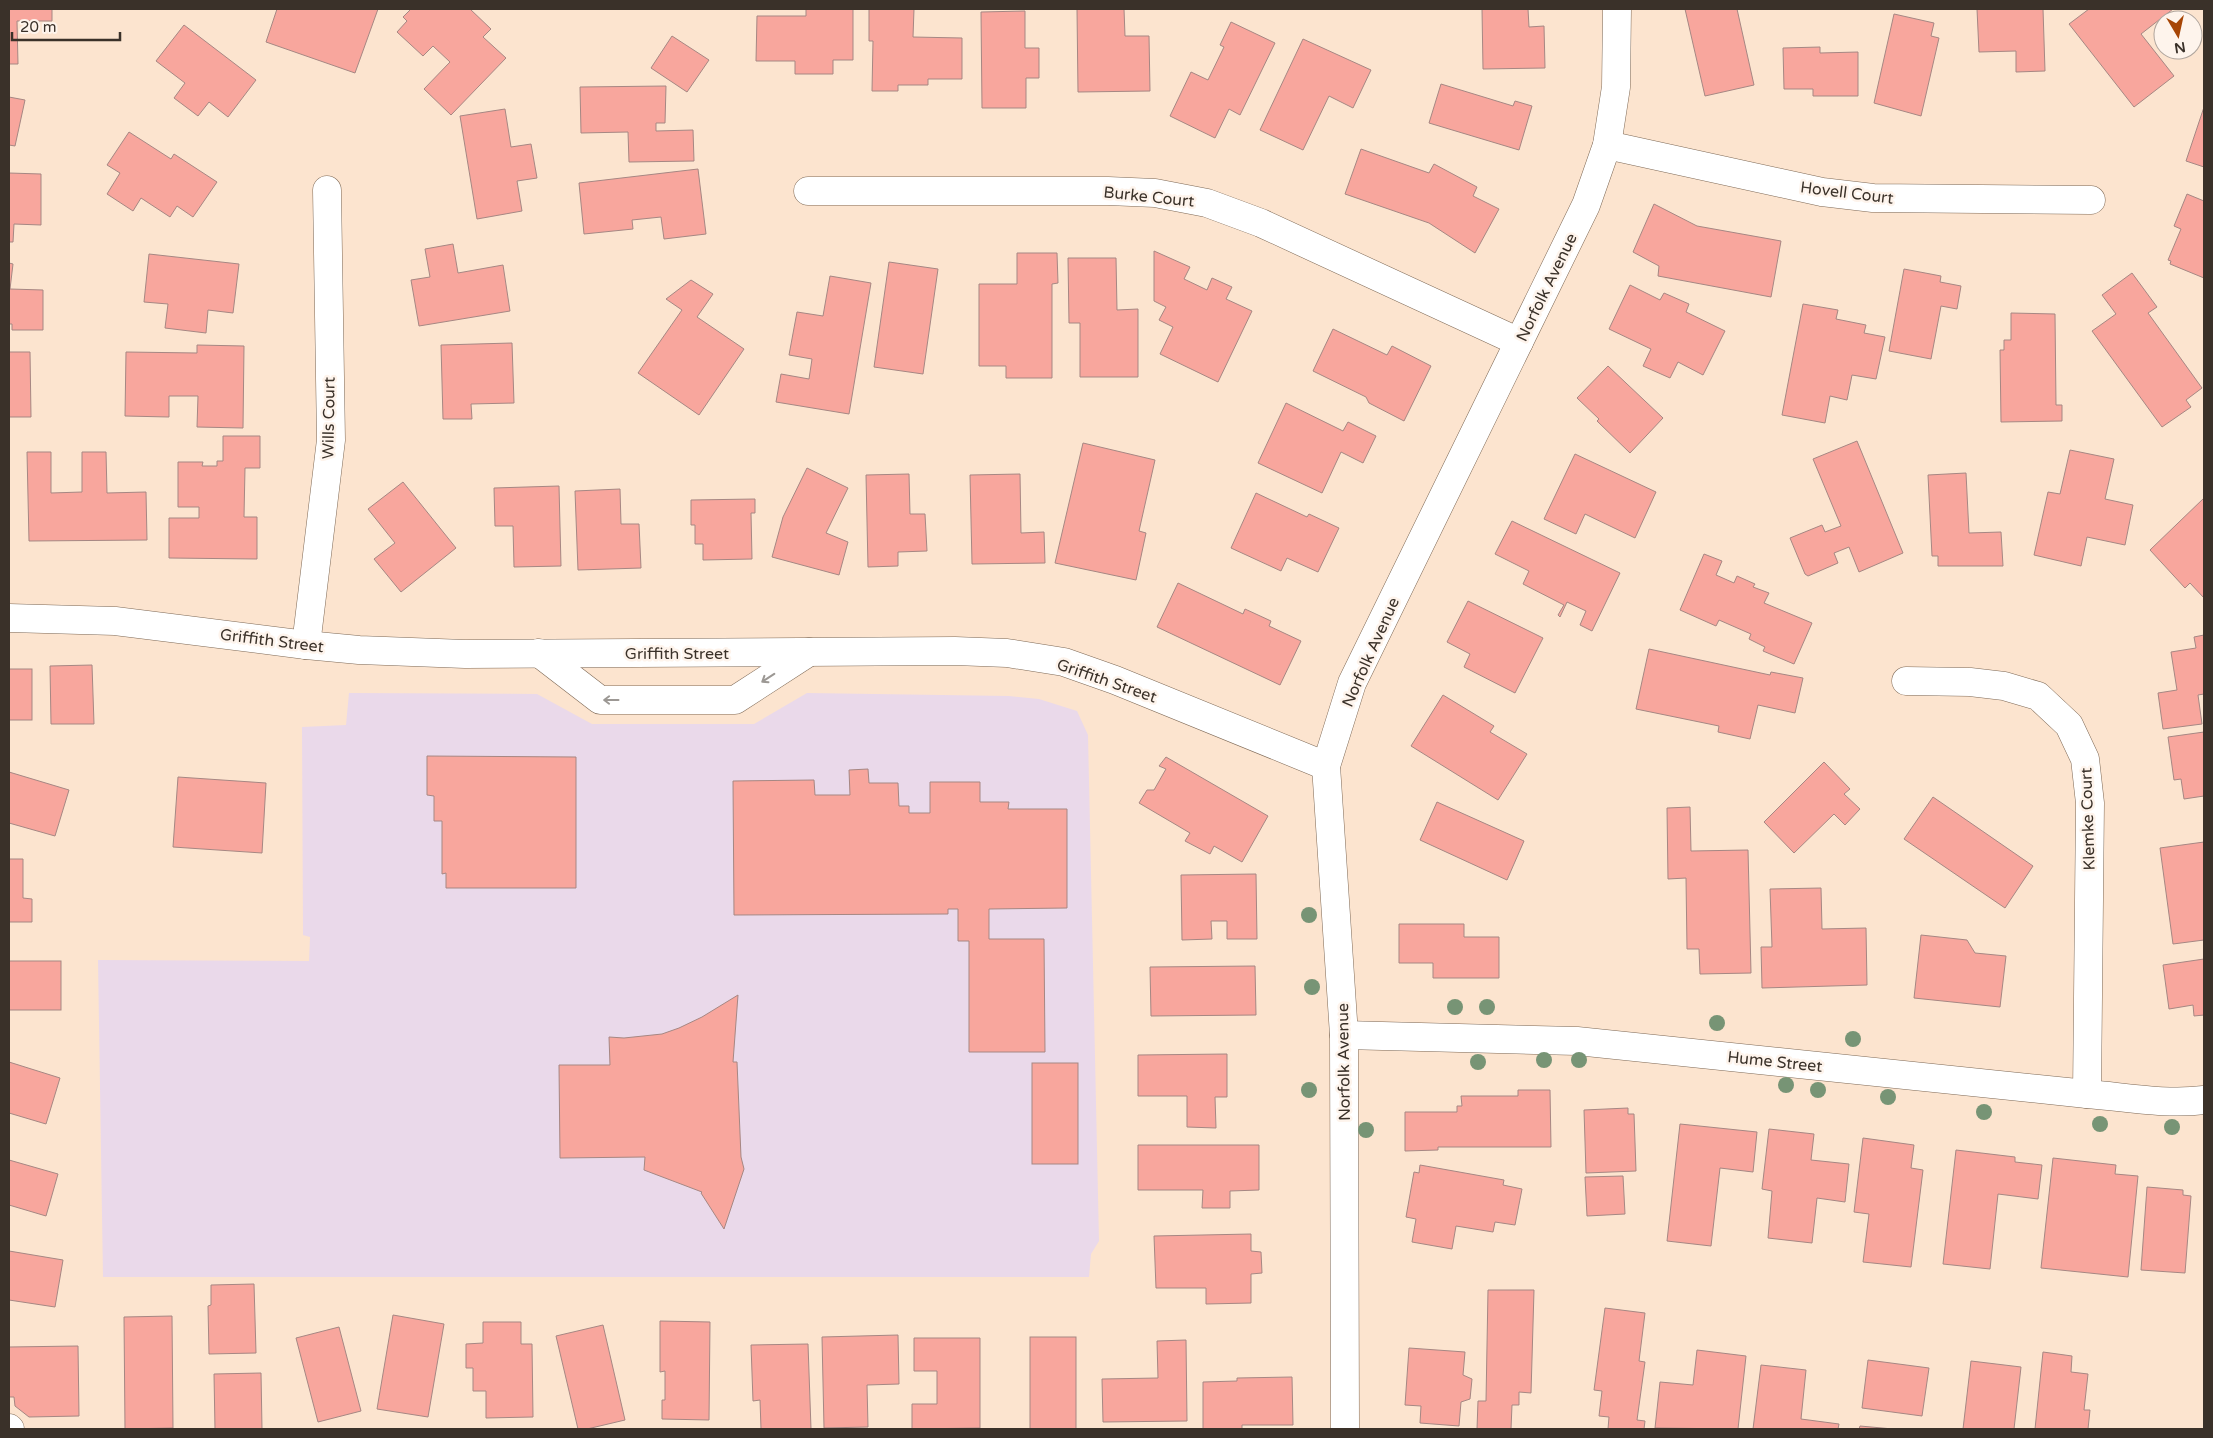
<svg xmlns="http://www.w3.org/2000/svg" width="2213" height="1438" font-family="'Varela Round',sans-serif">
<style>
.education{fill:#ead9ea}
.building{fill:#f8a69d;stroke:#a68783}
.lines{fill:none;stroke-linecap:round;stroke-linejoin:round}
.minor-casing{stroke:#7e6956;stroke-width:29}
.minor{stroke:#fff;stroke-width:28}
.tree{fill:#779475}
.oneway{stroke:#9c9894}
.labels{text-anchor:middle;stroke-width:5;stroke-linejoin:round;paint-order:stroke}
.street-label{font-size:16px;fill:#3a3129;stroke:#fef4ec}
</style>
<rect width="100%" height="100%" fill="#fce4cf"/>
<path class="education" d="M349 693 537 694 592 724H754L807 693 1009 696 1039 699 1077 711 1088 735 1099 1241 1091 1254 1089 1277H103L98 960 309 961 310 937 303 935 302 727 346 725Z"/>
<g class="building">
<path d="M9 9H52V21H17L18 64H9Z"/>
<path d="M277 9H378L355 73 266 42Z"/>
<path d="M411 9H470L491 29 483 37 506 58 451 115 424 89 450 62 433 46 423 56 397 32 407 21 403 17Z"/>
<path d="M806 9H853V60H833V74H795V61H756L757 16H806Z"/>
<path d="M869 9H914L913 37 962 38V79H928V85H898V91H872L873 41H869Z"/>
<path d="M1077 9H1124L1125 36H1149L1150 91 1078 92Z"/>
<path d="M1482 9H1528L1529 27 1544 26 1545 68 1483 69Z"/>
<path d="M1685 9H1737L1754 85 1705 96Z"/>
<path d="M1977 9H2043L2045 71 2016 72V51L1979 52Z"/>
<path d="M2089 9H2173L2141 34 2174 76 2134 107 2069 24Z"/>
<path d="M1025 11V48H1039V78H1026V108H982L981 12Z"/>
<path d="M1894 14 1934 23 1931 36 1939 38 1921 116 1874 103Z"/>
<path d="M1231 22 1275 43 1240 115 1229 109 1215 138 1170 116 1191 72 1208 80 1224 47 1220 45Z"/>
<path d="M184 25 256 80 228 117 209 102 198 116 174 98 185 83 156 61Z"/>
<path d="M672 36 709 60 687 92 651 68Z"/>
<path d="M1303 39 1371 70 1353 108 1329 96 1303 150 1260 130Z"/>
<path d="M1820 47V53L1858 52V96H1813V89H1784L1783 48Z"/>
<path d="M1441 84 1513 106 1515 101 1532 106 1519 150 1429 123Z"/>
<path d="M666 86 665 123H656V131L693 130 694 161 629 162 628 132 581 133 580 87Z"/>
<path d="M9 97 25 100 15 146 9 145Z"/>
<path d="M2204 107V167L2186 161Z"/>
<path d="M505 109 511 147 531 144 537 178 517 181 522 211 477 219 460 116Z"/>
<path d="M129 132 171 159 174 154 217 182 193 217 177 206 170 217 141 198 133 211 107 194 120 173 107 165Z"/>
<path d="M1361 149 1429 173 1434 164 1477 187 1473 196 1499 209 1475 253 1429 223 1345 194Z"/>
<path d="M698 169 706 234 664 239 661 217 632 220 633 229 584 234 579 183Z"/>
<path d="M9 173 41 174V225L14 224 13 242H9Z"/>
<path d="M2187 194 2204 201V278L2170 264 2171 261 2168 260 2181 229 2174 226Z"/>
<path d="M1654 204 1697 226 1781 241 1771 297 1658 276 1659 266 1633 252Z"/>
<path d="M453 244 458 273 503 265 510 311 419 326 411 280 430 277 425 249Z"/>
<path d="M1154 251 1190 267 1184 279 1207 290 1212 278 1232 287 1226 299 1252 311 1218 382 1160 354 1173 327 1159 320 1166 307 1154 301Z"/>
<path d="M1017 253H1057L1058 283 1052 284V378H1006V366H979V284H1017Z"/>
<path d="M149 254 239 264 233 313 208 310 206 333 165 328 168 304 144 302Z"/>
<path d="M1068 258H1116L1117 310 1138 309V377H1080V323H1069Z"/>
<path d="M889 262 938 269 923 374 874 367Z"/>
<path d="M9 263 13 264 10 289 43 290V330H12V324H9Z"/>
<path d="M1904 269 1941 276 1940 282 1961 286 1957 309 1941 306 1931 359 1889 351Z"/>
<path d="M2132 273 2157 307 2148 313 2202 388 2186 400 2191 407 2162 427 2092 331 2116 314 2102 295Z"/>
<path d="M830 276 871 283 849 414 776 402 781 374 809 379 812 359 789 355 797 312 823 316Z"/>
<path d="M691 280 713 294 697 317 744 349 699 415 638 373 682 310 666 299Z"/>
<path d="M1630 285 1660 300 1664 293 1689 304 1686 312 1725 331 1703 375 1678 362 1670 378 1643 366 1651 349 1609 329Z"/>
<path d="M1803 304 1838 310 1836 319 1866 325 1864 333 1885 337 1876 379 1852 375 1847 400 1830 396 1825 423 1782 415Z"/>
<path d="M2011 313 2055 314 2056 405H2062V421L2001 422 2000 350H2004V340H2011Z"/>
<path d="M1333 329 1387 355 1392 346 1431 366 1404 421 1369 403 1366 397 1313 371Z"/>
<path d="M512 343 514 403 471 404 472 419H443L441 345Z"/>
<path d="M197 345 244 346 243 428 197 427 198 396H169V417L125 416 126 352 197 353Z"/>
<path d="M9 352H30L31 417H9Z"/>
<path d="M1608 366 1663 418 1630 453 1597 421 1599 419 1577 398Z"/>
<path d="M1286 403 1343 431 1348 422 1376 436 1363 463 1341 452 1322 493 1258 463Z"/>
<path d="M223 436H260V468H245L244 517H257V559L169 558V518H199V507H178V462H203L202 466H217V461H223Z"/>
<path d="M1857 441 1903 553 1859 572 1849 547 1834 553 1838 563 1808 576 1805 574 1790 538 1822 525 1825 532 1841 526 1813 459Z"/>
<path d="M1083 443 1155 460 1139 531 1146 533 1136 580 1055 563Z"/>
<path d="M2070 450 2114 459 2105 499 2133 505 2125 545 2087 537 2081 566 2034 555 2048 492 2060 494Z"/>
<path d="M27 452H51V493L82 492V452H106L107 493 146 492 147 540 29 541Z"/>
<path d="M1575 454 1656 492 1635 538 1585 514 1576 534 1544 519Z"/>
<path d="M807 468 848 488 826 533 848 542 839 575 772 557 783 517Z"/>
<path d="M1966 473 1969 533 2001 532 2003 566H1938V556H1932L1928 475Z"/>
<path d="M909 474 910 514H925L927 551 898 552V566L868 567 866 475Z"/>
<path d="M1020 474 1021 533 1044 532 1045 563 972 564 970 475Z"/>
<path d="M403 482 456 548 401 592 374 559 395 543 368 509Z"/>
<path d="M559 486 561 566 514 567 513 526H495L494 488Z"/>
<path d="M620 489 621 524H639L641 568 578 570 575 491Z"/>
<path d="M1256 493 1307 517 1309 514 1339 528 1318 572 1287 558 1281 571 1231 548Z"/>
<path d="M2204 498V598L2190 583 2185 588 2150 550Z"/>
<path d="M755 499V513H751L752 559 703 560V544H695V525H691V500Z"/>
<path d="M1512 521 1620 573 1592 631 1580 625 1586 611 1567 602 1560 617 1558 615 1564 605 1523 584 1529 571 1495 554Z"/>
<path d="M1704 554 1722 561 1716 575 1734 583 1737 576 1755 584 1753 587 1769 593 1764 603 1812 623 1794 664 1763 651 1765 647 1749 639 1751 634 1719 620 1716 626 1680 610Z"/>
<path d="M1178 583 1243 614 1245 609 1271 621 1269 626 1301 641 1280 685 1157 627Z"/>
<path d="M1468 601 1543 638 1515 693 1464 667 1470 654 1447 642Z"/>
<path d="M2204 635V694L2198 695 2202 724 2163 729 2158 693 2177 690 2171 652 2196 648 2194 637Z"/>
<path d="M1649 649 1770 675 1771 672 1803 678 1795 713 1758 705 1750 739 1718 732 1719 726 1636 709Z"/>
<path d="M92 665 94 724H51L50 666Z"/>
<rect x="9" y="669" width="23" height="51"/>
<path d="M1443 695 1494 726 1490 732 1527 754 1498 800 1411 746Z"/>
<path d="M2204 732V796L2184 799 2181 779 2174 780 2168 737Z"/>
<path d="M427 756 576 757V888H446V873L442 874V821H434V796L427 795Z"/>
<path d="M1166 757 1268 816 1242 862 1214 846 1210 854 1185 841 1190 833 1139 803 1147 790H1154L1166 769 1159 766Z"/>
<path d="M1824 762 1850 789 1844 794 1860 809 1845 825 1834 814 1794 853 1764 822Z"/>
<path d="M868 769 869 783H898L899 806H909V813H930V782H980V802H1009L1008 809H1067V908L989 909V939H1044L1045 1052H969V941H958V909H948V914L734 915 733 781 814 780 815 795H850L849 770Z"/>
<path d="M9 772 69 790 55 836 9 823Z"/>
<path d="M178 777 266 783 262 853 173 847Z"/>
<path d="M1933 797 2033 866 2005 908 1904 839Z"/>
<path d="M1437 802 1524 841 1507 880 1420 840Z"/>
<path d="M1690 807 1691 851 1748 850 1751 973 1700 974 1699 949H1687L1686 878 1668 879 1667 808Z"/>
<path d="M2204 842V940L2173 944 2160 848Z"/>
<path d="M9 859H23V898L32 899V922H9Z"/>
<path d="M1256 874 1257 939H1227V921H1211L1212 939 1182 940 1181 875Z"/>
<path d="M1821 888 1822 929 1866 928 1867 985 1762 988 1761 947H1772L1770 889Z"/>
<path d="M1399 924H1464V937H1499V978H1433V963H1399Z"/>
<path d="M1921 935 1967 940 1975 953 2006 956 2000 1007 1914 998Z"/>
<path d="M2204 959V1015L2194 1016 2193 1005 2169 1009 2163 965Z"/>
<rect x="9" y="961" width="52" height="49"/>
<path d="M1255 966 1256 1015 1151 1016 1150 967Z"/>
<path d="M738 995 733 1062H737L741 1157 744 1169 724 1229 701 1193 702 1192 644 1170 645 1157 560 1158 559 1065H610L609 1037 624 1038 662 1034 679 1028 702 1017Z"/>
<path d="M1227 1054V1097H1215L1216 1128 1187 1127V1096H1138V1055Z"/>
<path d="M9 1062 60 1078 46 1124 9 1113Z"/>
<rect x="1032" y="1063" width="46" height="101"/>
<path d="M1518 1090H1550L1551 1147H1438V1150L1405 1151V1112H1457V1106H1462L1461 1096H1518Z"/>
<path d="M1628 1108V1114H1634L1636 1171 1586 1173 1584 1110Z"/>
<path d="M1680 1124 1757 1132 1753 1172 1720 1168 1711 1246 1667 1241Z"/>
<path d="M1769 1129 1814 1134 1811 1160 1849 1164 1845 1202 1817 1198 1812 1243 1768 1238 1772 1191 1762 1189Z"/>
<path d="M1863 1138 1914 1145 1911 1168 1923 1170 1911 1267 1863 1262 1869 1214 1854 1212Z"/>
<path d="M1138 1145H1259V1190L1230 1191V1208H1202L1203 1190H1138Z"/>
<path d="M1956 1150 2015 1157V1162L2042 1165 2038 1199 1998 1194 1990 1269 1943 1264Z"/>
<path d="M2053 1158 2116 1165 2115 1174 2138 1176 2128 1277 2041 1268Z"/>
<path d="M9 1160 58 1174 46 1216 9 1205Z"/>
<path d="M1420 1165 1504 1180 1503 1185 1522 1189 1515 1225 1495 1222 1493 1232 1456 1226 1452 1249 1412 1242 1416 1219 1406 1217 1414 1172 1419 1173Z"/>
<path d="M1623 1176 1625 1214 1587 1216 1585 1177Z"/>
<path d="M2147 1187 2183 1190V1195L2191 1196 2185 1273 2141 1270Z"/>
<path d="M1251 1234V1251L1261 1252 1262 1273 1251 1274V1303L1206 1304V1288H1156L1154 1236Z"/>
<path d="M9 1251 63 1260 55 1307 9 1300Z"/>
<path d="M254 1284 256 1353 209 1354 208 1306 211 1305V1285Z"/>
<path d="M1488 1290H1534L1531 1393 1519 1392V1405H1512L1511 1429H1477L1478 1401H1486Z"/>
<path d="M1605 1308 1645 1313 1639 1361 1645 1362 1637 1420 1645 1421 1644 1429H1608L1609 1417 1599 1416 1602 1391 1594 1390Z"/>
<path d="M393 1315 444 1324 428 1417 377 1409Z"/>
<path d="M172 1316 173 1428 125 1429 124 1317Z"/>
<path d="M660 1321 710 1322 709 1420 662 1419V1400H665V1371L660 1372Z"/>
<path d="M483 1322H521V1344H532L533 1417 486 1418V1391H473V1368H466V1344L483 1343Z"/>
<path d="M603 1325 625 1420 587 1429H578L556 1336Z"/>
<path d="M339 1327 361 1411 318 1422 296 1338Z"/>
<path d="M898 1335 899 1384 867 1385 868 1427 824 1428 822 1337Z"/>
<rect x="1030" y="1337" width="46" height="92"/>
<path d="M914 1338H980V1428L912 1429V1404H937V1371H914Z"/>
<path d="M1186 1340 1187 1421 1103 1422 1102 1379 1158 1378 1157 1341Z"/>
<path d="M808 1344 811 1429H761L760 1400 753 1401 751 1345Z"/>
<path d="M78 1346 79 1416 29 1417 15 1406 14 1397H9V1347Z"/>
<path d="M1409 1348 1465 1352 1463 1375 1472 1379 1470 1399 1461 1402 1459 1426 1420 1423 1421 1406 1405 1405Z"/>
<path d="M1697 1350 1746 1356 1738 1429 1655 1428 1660 1382 1693 1385Z"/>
<path d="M2043 1352 2072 1356 2071 1372 2088 1374 2084 1410H2090L2088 1429H2035Z"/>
<path d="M1868 1360 1929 1368 1922 1416 1862 1408Z"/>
<path d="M1971 1361 2021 1367 2014 1429H1963Z"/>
<path d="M1761 1365 1806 1370 1801 1419 1839 1424 1838 1429H1753Z"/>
<path d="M261 1373 262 1429H215L214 1374Z"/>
<path d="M1292 1377 1293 1425H1242V1429H1203V1382L1237 1381V1378Z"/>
<path d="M1860 1426 1893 1429H1859Z"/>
</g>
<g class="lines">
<g class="minor-casing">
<g id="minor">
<path d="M1607 145 1822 192 1873 198 2091 200"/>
<path d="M808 191H1108L1155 193 1207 203 1261 223 1519 342"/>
<path d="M9 618 115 621 306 645 359 650 465 654 955 651 1007 653 1064 662 1115 680 1326 766"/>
<path d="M306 645 331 440 327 190"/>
<path d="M539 653 600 700H735L809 652"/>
<path d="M1906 681 1970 682 2004 686 2038 696 2069 725 2085 759 2090 803 2087 1094"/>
<path d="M1344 1035 1577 1041 2087 1094C2125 1097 2166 1105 2204 1100"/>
<path d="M9 1428 10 1429"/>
<path d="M1345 1429 1344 1035 1326 766 1352 683 1586 205 1607 145 1616 87 1617 9"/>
</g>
</g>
<use href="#minor" class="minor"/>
</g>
<g class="tree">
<circle cx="1309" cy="915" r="8"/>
<circle cx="1312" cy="987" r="8"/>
<circle cx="1455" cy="1007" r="8"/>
<circle cx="1487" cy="1007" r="8"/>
<circle cx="1717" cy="1023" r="8"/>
<circle cx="1853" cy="1039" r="8"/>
<circle cx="1544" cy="1060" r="8"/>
<circle cx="1579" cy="1060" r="8"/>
<circle cx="1478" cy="1062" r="8"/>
<circle cx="1786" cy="1085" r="8"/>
<circle cx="1309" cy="1090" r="8"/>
<circle cx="1818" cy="1090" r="8"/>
<circle cx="1888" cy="1097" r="8"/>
<circle cx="1984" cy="1112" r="8"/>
<circle cx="2100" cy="1124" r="8"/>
<circle cx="2172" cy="1127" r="8"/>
<circle cx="1366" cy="1130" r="8"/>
</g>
<defs><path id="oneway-shaft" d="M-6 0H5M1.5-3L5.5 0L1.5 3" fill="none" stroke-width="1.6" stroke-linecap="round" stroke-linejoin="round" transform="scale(1.25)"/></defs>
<g class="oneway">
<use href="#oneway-shaft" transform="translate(768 678) rotate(147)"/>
<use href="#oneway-shaft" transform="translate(611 700) rotate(180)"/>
</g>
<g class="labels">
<g class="street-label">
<text transform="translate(1847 192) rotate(7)" y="6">Hovell Court</text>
<text transform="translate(1149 196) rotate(6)" y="6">Burke Court</text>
<text transform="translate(1546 287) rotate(-64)" y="6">Norfolk Avenue</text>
<text transform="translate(328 418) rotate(-89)" y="6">Wills Court</text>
<text transform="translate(272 640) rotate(7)" y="6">Griffith Street</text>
<text transform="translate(1370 652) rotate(-66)" y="6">Norfolk Avenue</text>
<text x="677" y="659">Griffith Street</text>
<text transform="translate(1107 680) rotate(19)" y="6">Griffith Street</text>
<text transform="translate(2087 819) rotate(-92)" y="6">Klemke Court</text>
<text transform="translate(1775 1061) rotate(6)" y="6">Hume Street</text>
<text transform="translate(1343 1062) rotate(-91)" y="6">Norfolk Avenue</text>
</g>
</g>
<rect width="2213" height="1438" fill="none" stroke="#3a3129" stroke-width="20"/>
<g transform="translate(2178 35) rotate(171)"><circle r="24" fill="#fef4ec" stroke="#b0a69e"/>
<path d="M0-4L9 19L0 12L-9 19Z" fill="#a74505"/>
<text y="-8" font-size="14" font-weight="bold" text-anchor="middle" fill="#3a3129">N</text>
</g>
<path d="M12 32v8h108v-8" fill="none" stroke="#3a3129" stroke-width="2.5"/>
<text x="20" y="32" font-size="15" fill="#3a3129" stroke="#fef4ec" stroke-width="4" paint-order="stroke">20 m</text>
</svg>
